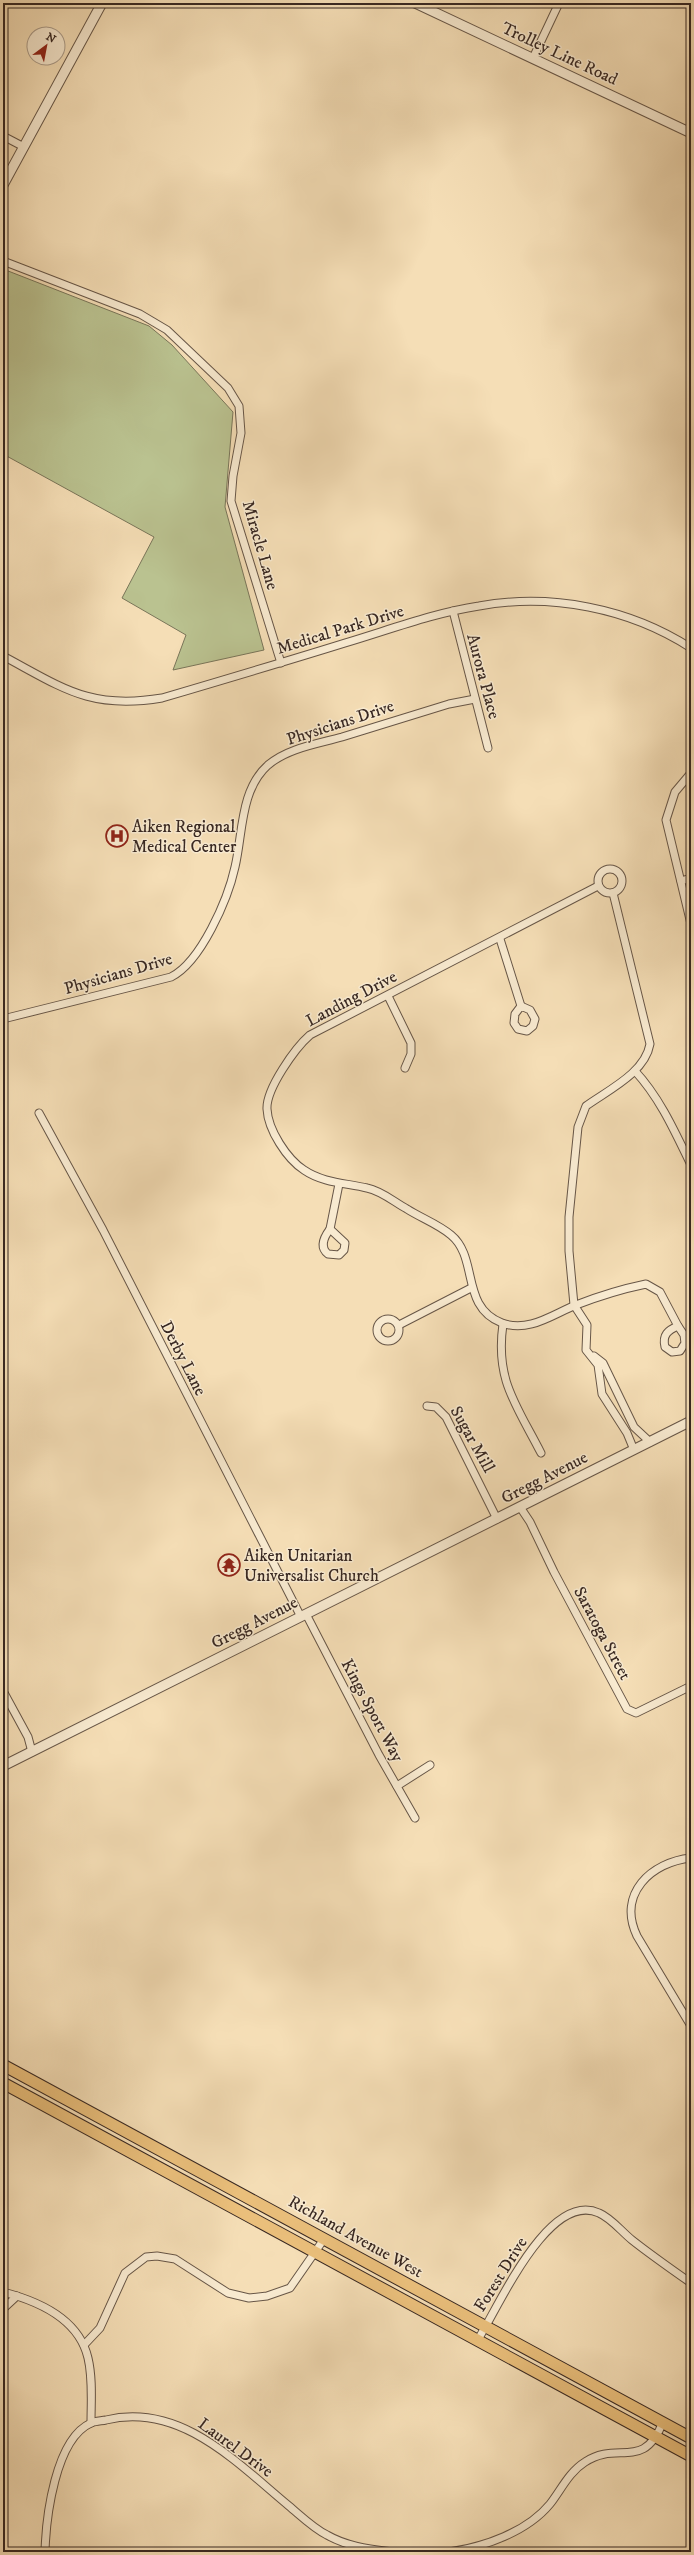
<svg xmlns="http://www.w3.org/2000/svg" width="694" height="2555" font-family="'IM FELL DW Pica',serif">
<style>
.green{fill:#bac290;stroke:#797559}
.lines{fill:none;stroke-linecap:round;stroke-linejoin:round}
.minor-casing{stroke:#675647;stroke-width:9}
.tertiary-casing{stroke:#675647;stroke-width:11}
.primary-casing{stroke:#382822;stroke-width:13}
.minor{stroke:#f8ead0;stroke-width:7}
.tertiary{stroke:#f8ead0;stroke-width:9}
.primary{stroke:#eabf7b;stroke-width:11}
.labels{text-anchor:middle;stroke-width:3;stroke-linejoin:round;paint-order:stroke}
.street-label{font-size:17px;fill:#382822;stroke:#f8ead0}
.poi-label{font-size:17px;fill:#382822;stroke:#f8ead0;text-anchor:start}
</style>
<rect width="100%" height="100%" fill="#f5deb6"/>
<filter id="stains"><feTurbulence type="fractalNoise" baseFrequency=".005" numOctaves="4"/><feColorMatrix values="0 0 0 0 .2 0 0 0 0 .09 0 0 0 0 .02 0 0 0 .5 -.17"/></filter>
<radialGradient id="worn" r=".72"><stop offset=".6" stop-color="#630" stop-opacity="0"/><stop offset="1" stop-color="#630" stop-opacity=".3"/></radialGradient>
<path class="green" d="M3 269 149 326 172 345 233 412 225 507 264 650 173 670 186 635 122 598 154 537 3 454Z"/>
<g class="lines">
<g class="minor-casing">
<g id="minor">
<path d="M533 58 559 3"/>
<path d="M3 136 24 147"/>
<path d="M3 261 140 314 167 330 228 388 239 406 241 433 233 476 231 501 281 663"/>
<path d="M453 611 488 748"/>
<path d="M3 656C63 688 90 710 162 698 223 680 284 662 345 643 389 630 433 613 479 606 551 593 629 608 691 648"/>
<path d="M691 773 675 792 666 820 691 924"/>
<circle cx="610" cy="881" r="12"/>
<path d="M681 881 691 878"/>
<path d="M598 886 310 1035C295 1048 266 1089 267 1109 268 1130 287 1159 304 1170 323 1183 346 1183 367 1188 382 1191 394 1202 407 1209 421 1218 438 1224 451 1235 479 1258 460 1307 502 1323 529 1333 553 1314 576 1305 599 1296 622 1289 646 1284L660 1292 678 1326"/>
<path d="M613 893 650 1044C645 1073 608 1090 586 1106L578 1127 569 1217V1251L574 1305 587 1325 586 1350 598 1365 602 1394 627 1433 634 1450"/>
<path d="M500 939 521 1006"/>
<path d="M388 996 411 1043V1054L405 1068"/>
<path d="M521 1006 530 1010 535 1019 533 1026 527 1031 518 1029 514 1023 515 1014Z"/>
<path d="M3 1019 171 977C201 962 228 899 235 867 243 833 240 790 268 765 288 748 317 744 342 737 377 726 413 715 449 704L475 699"/>
<path d="M635 1071C660 1098 675 1132 691 1165"/>
<path d="M39 1113 103 1230 301 1617"/>
<path d="M330 1229 345 1243 344 1250 339 1255 328 1254C319 1247 324 1237 330 1229Z"/>
<path d="M330 1229 339 1184"/>
<circle cx="388" cy="1330" r="11"/>
<path d="M503 1324C495 1380 516 1404 541 1453"/>
<path d="M399 1325 471 1288"/>
<path d="M678 1326 684 1335 685 1343 680 1351 672 1352 665 1347C662 1335 668 1330 678 1326Z"/>
<path d="M594 1356 603 1363 634 1427 650 1442"/>
<path d="M427 1406 436 1407 446 1417 497 1519"/>
<path d="M520 1507 530 1522 554 1572 627 1709 636 1713 691 1686"/>
<path d="M306 1614 379 1755 415 1818"/>
<path d="M3 1691 28 1737 32 1752"/>
<path d="M397 1786 430 1765"/>
<path d="M691 1858C651 1862 617 1894 637 1936L691 2026"/>
<path d="M3 2292C38 2301 79 2319 88 2358 93 2379 91 2402 91 2423"/>
<path d="M3 2309 17 2296"/>
<path d="M477 2341C498 2309 548 2190 599 2213 611 2218 621 2231 632 2240 651 2255 671 2269 691 2283"/>
<path d="M84 2345 100 2328 125 2273 146 2257 157 2256 175 2259 228 2293 249 2298 267 2296 290 2288 324 2239"/>
<path d="M45 2552C46 2518 55 2439 91 2423 95 2421 101 2421 106 2420 180 2402 236 2462 289 2506 301 2516 313 2528 327 2535 348 2547 370 2549 394 2552"/>
<path d="M449 2552C484 2547 527 2532 550 2504 561 2490 569 2472 585 2462 618 2440 643 2472 663 2422"/>
</g>
</g>
<g class="tertiary-casing">
<g id="tertiary">
<path d="M415 3 691 133"/>
<path d="M3 185 102 3"/>
<path d="M3 1766 691 1421"/>
</g>
</g>
<g class="primary-casing">
<g id="primary">
<path d="M3 2065 691 2438"/>
<path d="M3 2083 691 2456"/>
</g>
</g>
<use href="#minor" class="minor"/>
<use href="#tertiary" class="tertiary"/>
<use href="#primary" class="primary"/>
</g>
<defs>
<g id="hospital-ring" transform="scale(1.15)"><circle r="9.5" fill="#f8ead0" stroke="#8f2418" stroke-width="1.5"/><path d="M-5-5h3v3.5h4V-5h3V5h-3V1.5h-4V5h-3Z" fill="#8f2418"/></g>
<g id="temple-ring" transform="scale(1.15)"><circle r="9.5" fill="#f8ead0" stroke="#8f2418" stroke-width="1.5"/><path d="M0-6L5-2H3V0L6.5 2.5H4V6H1.5V3h-3V6H-4V2.5H-6.5L-3 0V-2H-5Z" fill="#8f2418"/></g>
</defs>
<g fill-rule="evenodd">
<use href="#hospital-ring" x="117" y="836"/>
<use href="#temple-ring" x="229" y="1565"/>
</g>
<g class="labels">
<g class="street-label">
<text transform="translate(560 53) rotate(25)" y="6">Trolley Line Road</text>
<text transform="translate(261 545) rotate(74)" y="6">Miracle Lane</text>
<text transform="translate(340 629) rotate(-17)" y="6">Medical Park Drive</text>
<text transform="translate(484 676) rotate(75)" y="6">Aurora Place</text>
<text transform="translate(340 722) rotate(-18)" y="6">Physicians Drive</text>
<text transform="translate(118 973) rotate(-16)" y="6">Physicians Drive</text>
<text transform="translate(351 998) rotate(-28)" y="6">Landing Drive</text>
<text transform="translate(184 1358) rotate(63)" y="6">Derby Lane</text>
<text transform="translate(473 1439) rotate(61)" y="6">Sugar Mill</text>
<text transform="translate(544 1477) rotate(-27)" y="6">Gregg Avenue</text>
<text transform="translate(254 1622) rotate(-27)" y="6">Gregg Avenue</text>
<text transform="translate(603 1633) rotate(62)" y="6">Saratoga Street</text>
<text transform="translate(373 1710) rotate(62)" y="6">Kings Sport Way</text>
<text transform="translate(356 2236) rotate(29)" y="6">Richland Avenue West</text>
<text transform="translate(500 2274) rotate(-58)" y="6">Forest Drive</text>
<text transform="translate(236 2447) rotate(36)" y="6">Laurel Drive</text>
</g>
<g class="poi-label">
<text x="132" y="832">Aiken Regional<tspan x="132" dy="20">Medical Center</tspan></text>
<text x="244" y="1561">Aiken Unitarian<tspan x="244" dy="20">Universalist Church</tspan></text>
</g>
</g>
<rect width="694" height="2555" fill="none" stroke="#f5deb6" stroke-width="16"/>
<rect x="4" y="4" width="686" height="2547" fill="none" stroke="#382822" stroke-width="2"/>
<rect x="8" y="8" width="678" height="2539" fill="none" stroke="#382822"/>
<g transform="translate(46 46) rotate(32)"><circle r="19" fill="#f8ead0" stroke="#ab9c8a"/>
<path d="M0-3L7 15L0 10L-7 15Z" fill="#8f2418"/>
<text y="-6" font-size="11" font-weight="bold" text-anchor="middle" fill="#382822">N</text>
</g>
<rect width="100%" height="100%" filter="url(#stains)"/>
<rect width="100%" height="100%" fill="url(#worn)"/>
</svg>
